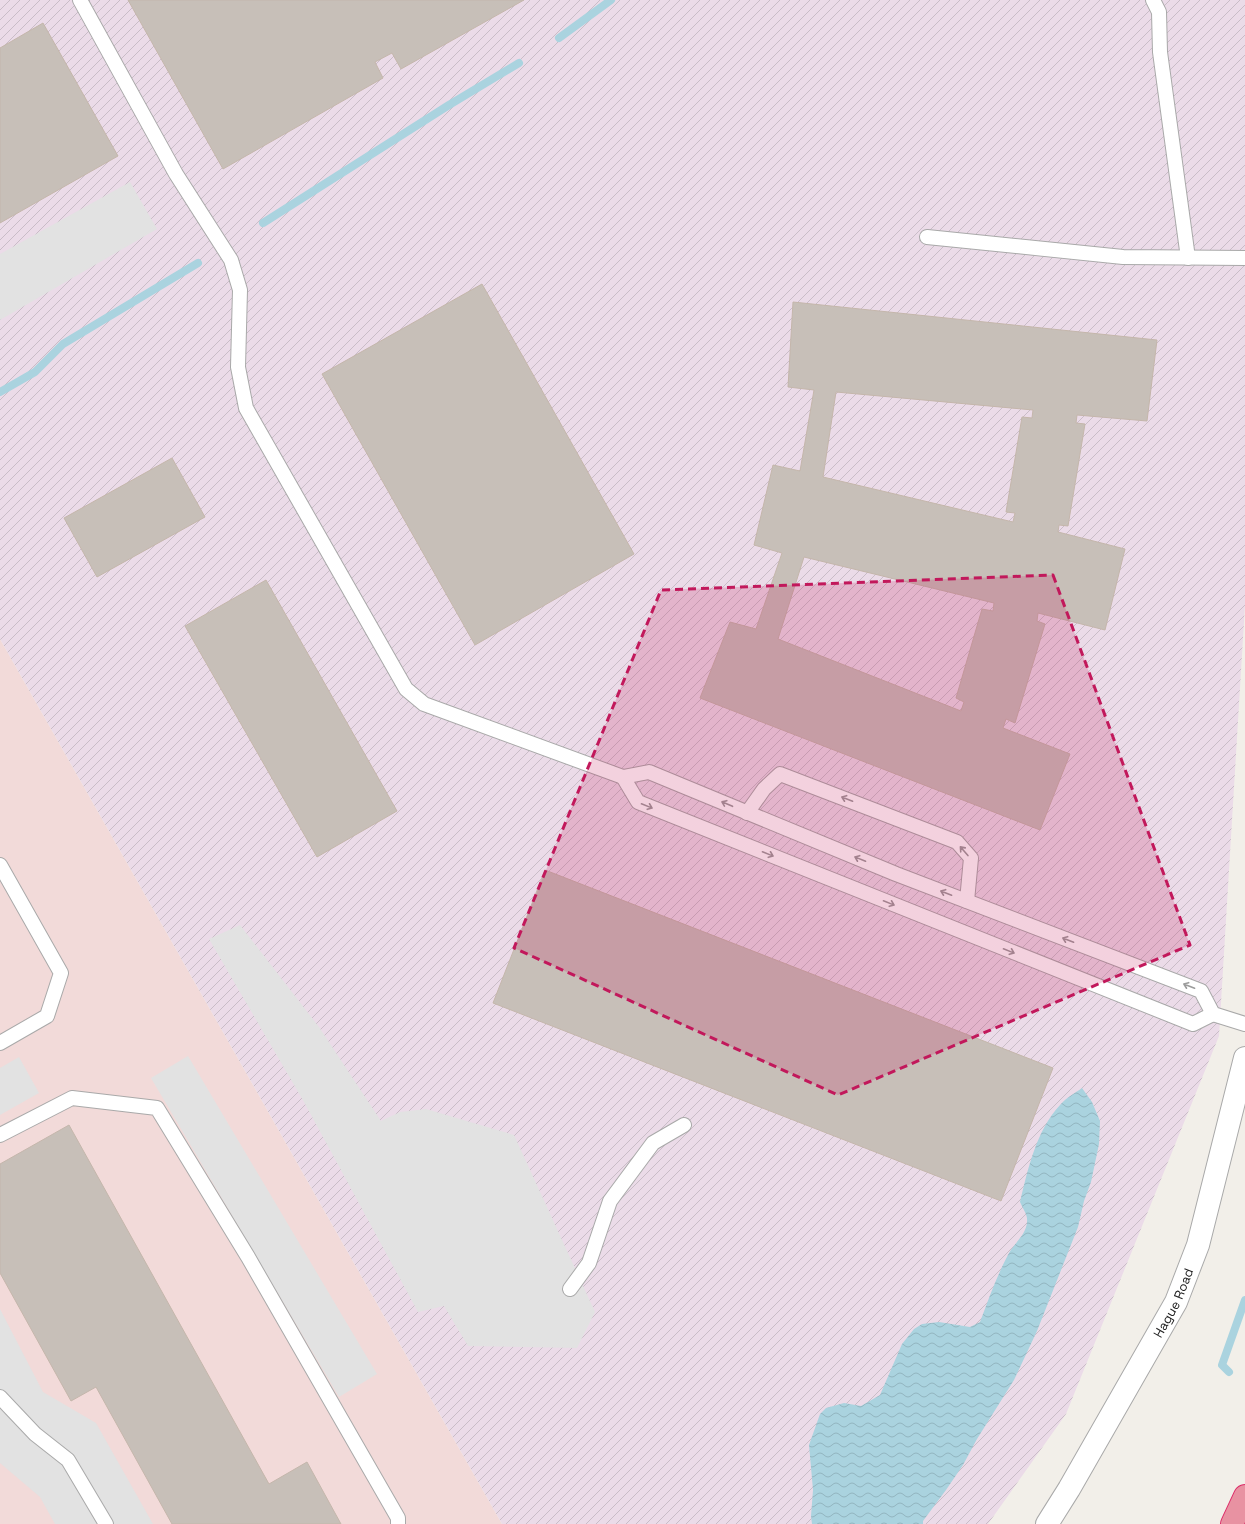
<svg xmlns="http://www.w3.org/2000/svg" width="1245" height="1524" font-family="'Space Grotesk',sans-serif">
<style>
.commercial{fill:#f2dad9}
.industrial{fill:url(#industrial-furrows)}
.parking{fill:#e2e2e2}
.water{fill:url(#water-waves)}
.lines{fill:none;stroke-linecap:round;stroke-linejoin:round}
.stream{stroke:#aad3df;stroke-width:8}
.building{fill:#c7bfb8;stroke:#c4b6ab;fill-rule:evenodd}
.service-casing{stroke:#a9a9a9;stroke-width:16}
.tertiary-casing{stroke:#a9a9a9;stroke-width:24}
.motorway-casing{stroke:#dc2a67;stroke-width:24}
.service{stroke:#fff;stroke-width:14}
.tertiary{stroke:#fff;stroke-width:22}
.motorway{stroke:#e892a2;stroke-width:22}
.oneway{stroke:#9c9c9c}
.marked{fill:#c2185b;fill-opacity:0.2;stroke:#c2185b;stroke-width:3;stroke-dasharray:8 5;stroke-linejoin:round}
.labels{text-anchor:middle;stroke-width:3.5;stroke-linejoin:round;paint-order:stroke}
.street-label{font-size:13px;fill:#222;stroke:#fff}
</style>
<defs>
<pattern id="industrial-furrows" width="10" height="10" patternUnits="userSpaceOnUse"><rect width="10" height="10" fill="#ebdbe8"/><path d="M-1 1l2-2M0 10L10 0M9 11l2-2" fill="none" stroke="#c9bcc7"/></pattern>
<pattern id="water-waves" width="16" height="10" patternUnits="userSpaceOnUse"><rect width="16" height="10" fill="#aad3df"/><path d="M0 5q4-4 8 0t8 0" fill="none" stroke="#92b5bf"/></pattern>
</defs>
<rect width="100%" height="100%" fill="#f2efe9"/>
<path class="commercial" d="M0 639 502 1524H0Z"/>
<path class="industrial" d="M0 0H1245V605L1219 1036 1066 1414 988 1524H502L0 639Z"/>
<g class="parking">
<path d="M130 182 157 229 0 320V254Z"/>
<path d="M240 925 319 1027 381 1121 400 1112 426 1109 514 1135 595 1312 577 1348 468 1346 444 1306 418 1312 304 1102 209 939Z"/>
<path d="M188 1056 377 1374 339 1397 151 1078Z"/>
<path d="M19 1057 39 1093 0 1115V1068Z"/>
<path d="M0 1309 43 1392 96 1423 153 1524H55L40 1497 0 1463Z"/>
</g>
<path class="water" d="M1082 1088 1092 1102 1100 1121 1099 1144 1091 1182 1084 1201 1078 1227 1037 1331 1014 1380 977 1439 963 1465 946 1490 923 1521V1524H812L811 1516 813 1490 809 1445 820 1414 826 1408 844 1403 861 1406 880 1395 902 1344 914 1329 922 1324 939 1322 970 1327 980 1322C989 1298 997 1275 1009 1253 1015 1242 1026 1235 1027 1222 1028 1215 1023 1209 1020 1202 1028 1169 1036 1131 1060 1105 1066 1098 1075 1093 1082 1088Z"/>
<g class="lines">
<g class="stream">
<path d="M559 38 611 0"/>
<path d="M263 223 449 105 519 63"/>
<path d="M0 392 35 372 63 344 198 263"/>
<path d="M1229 1372 1222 1365 1245 1300"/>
</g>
</g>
<g class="building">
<path d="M128 0H524L401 69 392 53 375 62 383 78 223 169Z"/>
<path d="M43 23 118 156 0 223V48Z"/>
<path d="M482 284 634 554 475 645 322 374Z"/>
<path d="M793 302 1157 340 1147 421 1077 415 1076 423 1085 424 1068 526 1059 525 1058 532 1125 549 1105 630 1038 613 1037 621 1045 624 1015 723 1006 719 1003 728 1070 754 1040 830 700 698 730 622 756 629 782 553 754 545 773 465 800 471 814 390 788 387ZM836 392 1033 410 1032 418 1022 417 1006 512 1015 513 1013 522 823 477ZM804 557 994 603 993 611 982 609 956 698 964 702 961 711 778 639Z"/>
<path d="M172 458 205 517 97 577 64 518Z"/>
<path d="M266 580 397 811 317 857 185 626Z"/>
<path d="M545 870 1053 1068 1001 1201 493 1003Z"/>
<path d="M69 1125 269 1484 307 1462 341 1524H172L96 1387 71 1401 0 1273V1164Z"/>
</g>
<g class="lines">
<g class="service-casing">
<g id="service">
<path d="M80 0 176 174 231 260 240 290 238 367 246 408 406 689 424 704 623 777 649 772 896 874 1201 991 1213 1014 1245 1024"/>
<path d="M1153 0 1159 12 1160 52 1188 258"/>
<path d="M927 237 1123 257 1245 258"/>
<path d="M623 777 638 802 1193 1024 1213 1014"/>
<path d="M747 813 764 789 780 774 957 842 971 858 967 901"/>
<path d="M0 865 61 973 47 1016 0 1043"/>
<path d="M0 1135 72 1098 157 1108 248 1257 398 1518V1524"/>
<path d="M570 1289 589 1263 610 1201 653 1143 684 1125"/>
<path d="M0 1397 35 1434 68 1460 106 1524"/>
</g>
</g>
<g class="tertiary-casing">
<g id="tertiary">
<path id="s1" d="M1047 1524 1069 1489 1176 1302 1198 1245 1245 1058"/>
</g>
</g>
<g class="motorway-casing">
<path id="motorway" d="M1232 1524 1245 1496"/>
</g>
<use href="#service" class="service"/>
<use href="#tertiary" class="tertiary"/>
<use href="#motorway" class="motorway"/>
</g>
<defs><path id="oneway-shaft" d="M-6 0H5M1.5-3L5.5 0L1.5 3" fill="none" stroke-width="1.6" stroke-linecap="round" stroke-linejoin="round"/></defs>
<g class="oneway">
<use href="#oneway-shaft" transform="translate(847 799) rotate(-159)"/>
<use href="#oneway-shaft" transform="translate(727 804) rotate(-157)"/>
<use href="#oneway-shaft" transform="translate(647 806) rotate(22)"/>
<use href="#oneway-shaft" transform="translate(964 851) rotate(-131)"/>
<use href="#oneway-shaft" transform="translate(768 854) rotate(22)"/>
<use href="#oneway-shaft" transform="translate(860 859) rotate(-158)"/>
<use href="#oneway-shaft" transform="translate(946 893) rotate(-159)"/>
<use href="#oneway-shaft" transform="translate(889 903) rotate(22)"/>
<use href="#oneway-shaft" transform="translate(1068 940) rotate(-159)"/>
<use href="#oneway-shaft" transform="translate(1009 951) rotate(22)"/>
<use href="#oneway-shaft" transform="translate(1189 986) rotate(-159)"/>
</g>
<path class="marked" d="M1053 575 1190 945 838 1095 514 948 661 590Z"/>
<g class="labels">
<g class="street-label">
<text dy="5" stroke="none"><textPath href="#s1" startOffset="255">Hague Road</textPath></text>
</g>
</g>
</svg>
